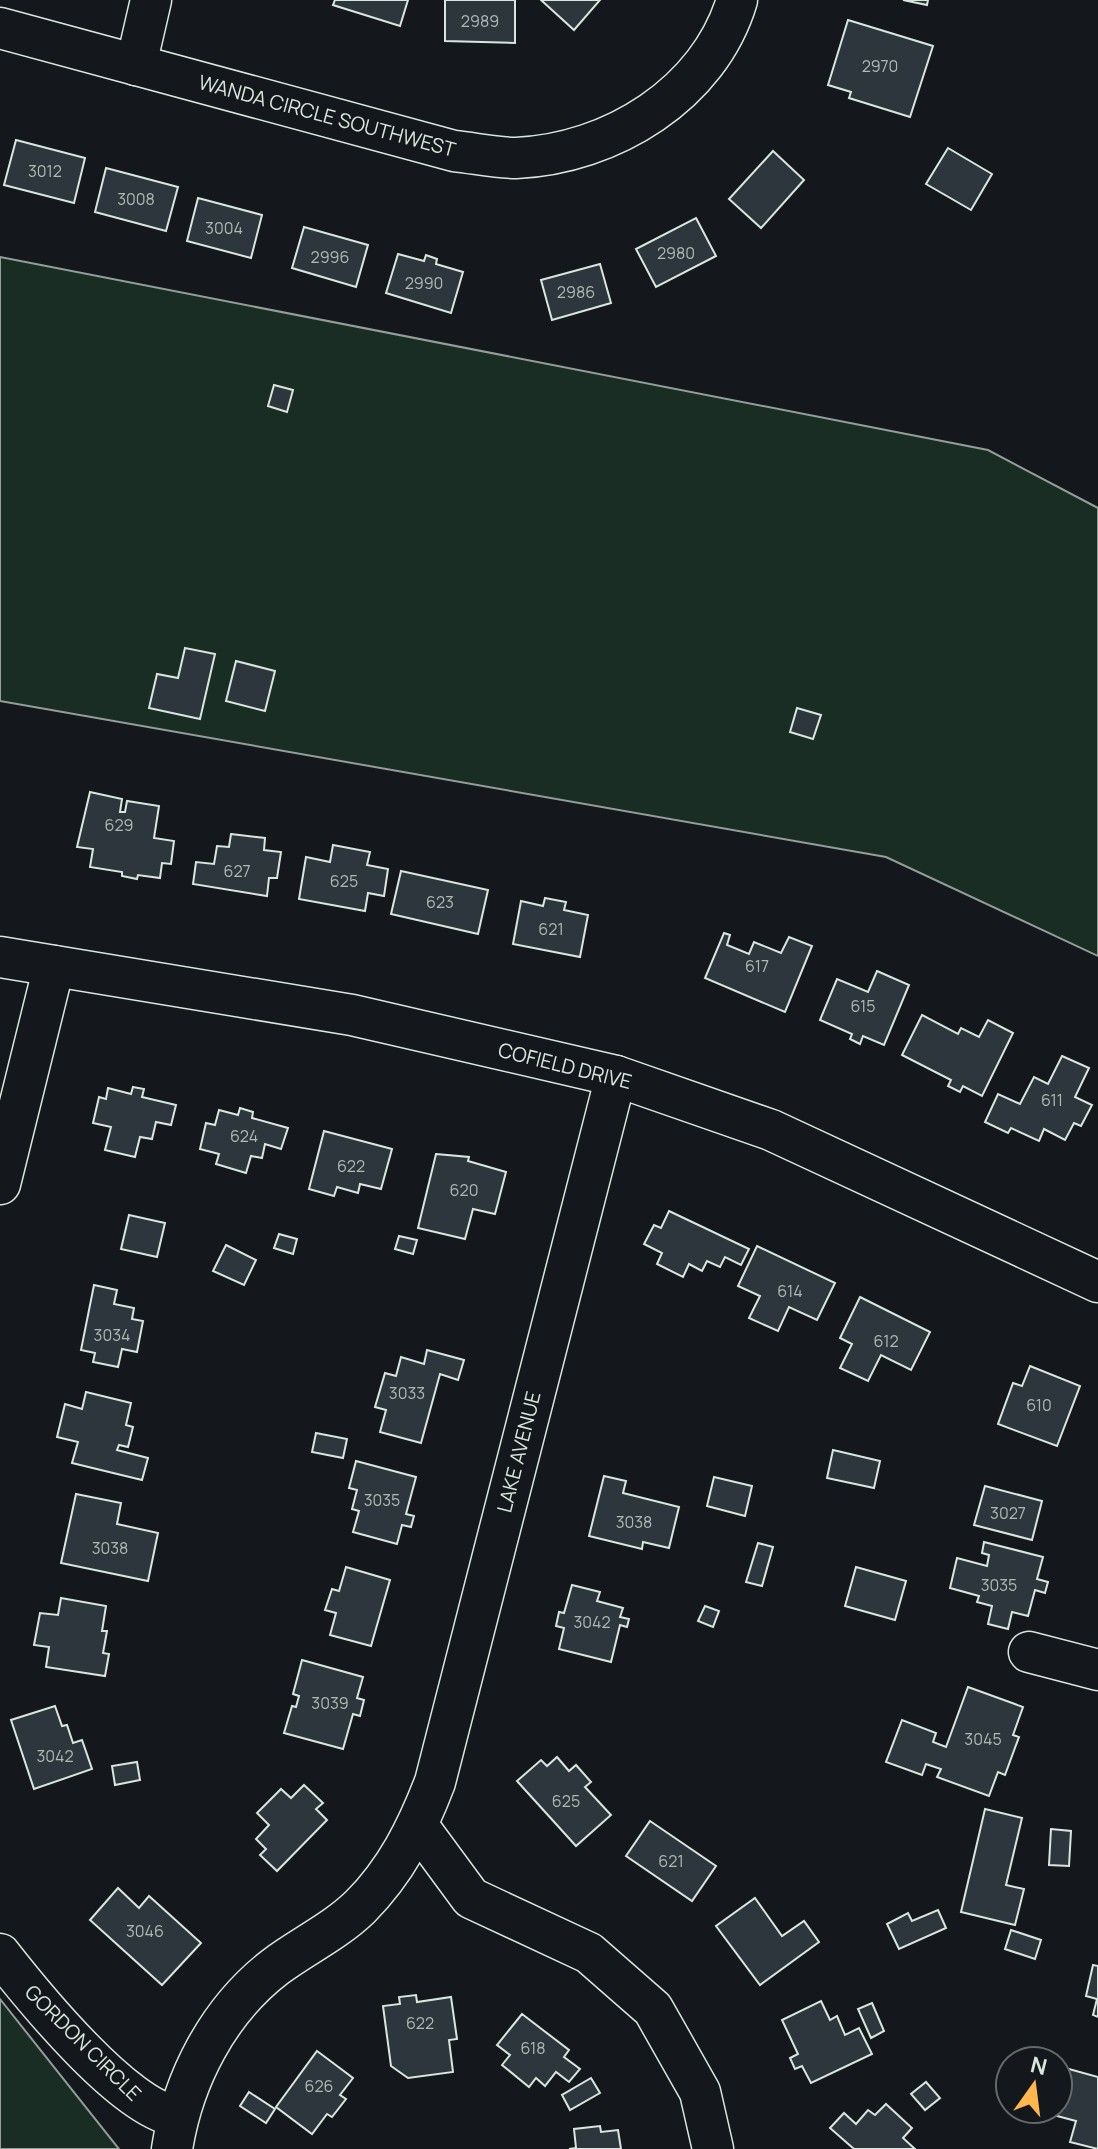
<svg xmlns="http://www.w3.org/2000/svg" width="1098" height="2149" font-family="Manrope,sans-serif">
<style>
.green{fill:#1a2d24;stroke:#939e99;stroke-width:2}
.building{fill:#2c363c;stroke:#d8e6dc;stroke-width:2}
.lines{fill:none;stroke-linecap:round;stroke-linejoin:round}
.minor-casing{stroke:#d8e6dc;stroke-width:43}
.minor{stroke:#14181c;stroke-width:40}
.labels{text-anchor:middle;stroke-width:6;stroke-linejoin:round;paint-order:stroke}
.number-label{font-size:16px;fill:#adbab4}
.street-label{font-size:20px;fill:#d8e6dc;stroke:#14181c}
</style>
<rect width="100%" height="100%" fill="#14181c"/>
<g class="green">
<path d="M0 257 988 450 1098 508V956L886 857 0 701Z"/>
<path d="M0 1999 119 2149H0Z"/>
</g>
<g class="building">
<path d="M335 0H408L400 26 333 5Z"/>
<path d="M445 0H515V43L445 41Z"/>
<path d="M541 0H600L574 30Z"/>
<path d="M903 0H928L927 5Z"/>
<path d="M848 20 933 46 910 117 849 98 851 92 828 85Z"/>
<path d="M16 140 85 158 74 203 4 185Z"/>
<path d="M948 148 992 174 971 210 926 184Z"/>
<path d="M773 151 804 180 761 228 729 199Z"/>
<path d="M106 168 178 187 166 231 95 212Z"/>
<path d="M198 198 262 215 251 258 187 241Z"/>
<path d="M696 218 716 256 656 287 636 249Z"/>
<path d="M304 227 368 245 356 287 292 268Z"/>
<path d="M398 254 424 261 426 255 437 259 436 264 463 272 451 313 386 293Z"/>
<path d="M600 264 611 303 552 320 541 280Z"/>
<path d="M274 385 293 390 287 412 268 406Z"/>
<path d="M185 648 215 654 200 719 149 708 157 674 178 678Z"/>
<path d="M236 661 275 671 265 711 226 701Z"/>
<path d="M797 708 821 715 813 739 790 732Z"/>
<path d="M90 792 122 799 120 812H125L127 801 159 806 154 838 174 841 171 864 162 863 160 878 138 875 137 879 122 876V872L90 867 93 849 77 847Z"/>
<path d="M231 834 265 838 264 850 281 852 277 878H269L267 896 193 884 196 862 214 864 217 846 229 847Z"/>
<path d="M333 845 370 852 367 865 388 869 384 896 368 893 365 911 299 899 306 857 330 862Z"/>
<path d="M401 871 488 890 478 934 391 914Z"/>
<path d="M545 898 566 902 564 910 588 915 580 957 513 944 521 901 543 906Z"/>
<path d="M724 933 730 935 727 945 749 954 754 942 781 953 789 937 812 946 785 1012 705 978Z"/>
<path d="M877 971 909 985 884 1045 863 1036 860 1044 850 1039 852 1034 820 1020 837 979 868 992Z"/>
<path d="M922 1015 958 1034 961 1028 979 1037 988 1020 1013 1033 982 1096 963 1086 960 1092 948 1086 951 1080 902 1055Z"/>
<path d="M1062 1056 1089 1068 1075 1097 1092 1105 1081 1126 1074 1123 1065 1140 1044 1129 1039 1141 1011 1128 1008 1133 985 1122 998 1094 1020 1104 1034 1077 1048 1084Z"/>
<path d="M133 1087 144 1089 142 1097 176 1105 171 1125 156 1122 152 1139 140 1137 135 1157 105 1150 111 1127 93 1123 99 1097 106 1099 108 1088 131 1094Z"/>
<path d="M240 1108 253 1112 252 1118 288 1128 281 1149 265 1144 262 1158 251 1156 246 1173 216 1164 219 1154 200 1149 206 1123 215 1125 219 1110 238 1115Z"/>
<path d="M324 1131 392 1149 381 1189 360 1184 358 1193 337 1187 334 1196 309 1189Z"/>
<path d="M436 1154 469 1157 468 1161 506 1172 495 1214 473 1209 465 1239 418 1228Z"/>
<path d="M669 1211 749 1249 741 1265 725 1257 720 1267 707 1261 702 1271 689 1264 683 1277 657 1264 662 1253 644 1244 654 1225 661 1228Z"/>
<path d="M129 1215 165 1223 157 1257 121 1249Z"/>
<path d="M279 1234 297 1239 293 1254 274 1248Z"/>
<path d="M399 1236 417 1240 413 1254 395 1249Z"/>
<path d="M226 1245 256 1260 244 1285 213 1271Z"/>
<path d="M757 1246 835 1283 817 1320 789 1307 778 1331 749 1318 760 1296 738 1286Z"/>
<path d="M94 1285 117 1290 114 1304 134 1308 132 1319 143 1321 137 1352 122 1349 118 1367 93 1362 95 1353 81 1350Z"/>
<path d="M860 1297 930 1332 911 1370 881 1355 868 1381 840 1368 852 1344 840 1338Z"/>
<path d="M427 1350 464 1360 458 1380 440 1374 421 1443 380 1432 386 1410 375 1407 385 1373 396 1376 401 1357 424 1364Z"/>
<path d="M1030 1366 1080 1386 1057 1446 998 1424 1013 1383 1022 1386Z"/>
<path d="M86 1392 131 1403 126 1425 133 1427 128 1447 119 1445 117 1450 148 1458 142 1480 72 1463 78 1442 57 1437 65 1404 82 1409Z"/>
<path d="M316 1433 347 1439 343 1458 312 1452Z"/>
<path d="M833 1450 880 1461 874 1488 827 1478Z"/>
<path d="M356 1461 416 1477 406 1514 414 1516 411 1527 402 1525 397 1544 353 1532 359 1511 352 1509 357 1490 349 1488Z"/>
<path d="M604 1476 626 1481 623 1493 679 1507 669 1548 643 1542 642 1549 589 1536Z"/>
<path d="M714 1477 752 1486 745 1516 707 1506Z"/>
<path d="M985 1486 1042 1501 1032 1540 974 1525Z"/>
<path d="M76 1494 121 1503 117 1524 158 1533 148 1581 61 1563Z"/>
<path d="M984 1542 1043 1557 1037 1579 1048 1582 1045 1593 1035 1590 1028 1616 1012 1612 1008 1629 988 1624 992 1606 977 1602 979 1596 950 1588 957 1558 987 1566 989 1555 982 1553Z"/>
<path d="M758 1543 773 1547 762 1586 746 1582Z"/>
<path d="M346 1567 390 1580 371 1646 330 1635 336 1613 325 1610 332 1589 339 1591Z"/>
<path d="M856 1567 906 1581 895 1620 845 1606Z"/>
<path d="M572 1585 600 1592 597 1601 623 1608 620 1617 629 1619 627 1627 620 1625 611 1662 559 1649 564 1628 556 1626 559 1612 564 1613Z"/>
<path d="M61 1598 106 1606 102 1631H107L103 1653 109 1654 105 1676 46 1667 49 1647 34 1645 40 1613 58 1615Z"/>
<path d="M705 1606 719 1611 713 1627 698 1621Z"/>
<path d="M302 1660 363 1677 357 1698 364 1700 360 1716 353 1714 343 1749 284 1733 292 1706 296 1707 299 1696 293 1694Z"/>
<path d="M968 1687 1023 1707 1013 1735 1019 1737 1005 1775 998 1772 989 1796 937 1777 941 1769 926 1764 922 1775 886 1762 902 1720 936 1733 933 1742 946 1747Z"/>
<path d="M55 1706 62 1726 67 1725 73 1743 82 1740 92 1769 34 1789 11 1720Z"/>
<path d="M557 1757 569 1771 576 1765 591 1782 585 1787 611 1815 576 1846 517 1781 541 1760 547 1766Z"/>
<path d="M137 1762 140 1780 115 1785 112 1766Z"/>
<path d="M304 1785 323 1803 316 1809 327 1820 277 1871 260 1855 266 1849 256 1839 269 1825 257 1813 281 1789 291 1798Z"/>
<path d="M985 1809 1022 1818 1006 1885 1024 1889 1015 1925 961 1912Z"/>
<path d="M650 1821 716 1866 692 1901 626 1856Z"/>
<path d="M1051 1829 1071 1831 1069 1866 1049 1865Z"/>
<path d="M118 1888 139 1908 149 1896 201 1943 162 1985 90 1920Z"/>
<path d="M755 1898 782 1936 804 1921 819 1942 760 1985 716 1926Z"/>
<path d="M938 1910 946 1928 899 1949 887 1924 908 1913 912 1921Z"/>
<path d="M1011 1930 1041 1940 1035 1959 1005 1949Z"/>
<path d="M1093 1965 1098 1966V2017L1093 2015 1097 1999 1086 1996Z"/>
<path d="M416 1995 417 2002 451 1997 457 2039 449 2040 453 2072 408 2078 391 2066 383 2006 400 2004 399 1997Z"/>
<path d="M821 2001 830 2020 837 2016 845 2035 859 2028 872 2054 811 2083 802 2066 795 2069 790 2058 798 2054 782 2020Z"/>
<path d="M872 2003 884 2031 871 2038 858 2009Z"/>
<path d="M522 2014 569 2050 564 2057 580 2069 569 2082 556 2072 545 2086 536 2078 529 2087 502 2065 510 2055 497 2045Z"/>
<path d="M317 2051 353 2078 340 2095 346 2099 332 2117 327 2114 312 2134 276 2107Z"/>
<path d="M1058 2066 1098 2077V2149L1070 2142 1076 2121 1042 2112 1043 2109H1058Z"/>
<path d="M591 2078 600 2093 570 2110 562 2095Z"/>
<path d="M926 2082 940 2098 925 2110 911 2094Z"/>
<path d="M249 2092 275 2109 266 2123 240 2106Z"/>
<path d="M886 2104 912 2128 903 2138 915 2149H854L830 2128 844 2113 856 2124 868 2110 875 2115Z"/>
<path d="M600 2126 601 2132 618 2130 621 2149H569L576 2148 574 2129Z"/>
</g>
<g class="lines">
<g class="minor-casing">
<g id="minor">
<path d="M0 28 454 151C474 153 496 158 516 158 611 154 709 94 737 0"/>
<path d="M136 65 151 0"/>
<path d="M0 957 352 1015 616 1076 771 1130 1098 1282"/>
<path d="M0 1184 54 966"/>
<path d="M1029 1652 1098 1670"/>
<path d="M418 1826 471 1898 589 1953 653 2009 700 2092 713 2149"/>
<path d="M0 1954C32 1995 126 2111 177 2116"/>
<path d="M172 2149C183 2079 218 2011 275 1967 303 1946 334 1932 360 1907 396 1871 417 1829 435 1782L616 1076"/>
</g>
</g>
<use href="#minor" class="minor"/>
</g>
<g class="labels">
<g class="number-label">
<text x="480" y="27">2989</text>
<text x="880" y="72">2970</text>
<text x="45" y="177">3012</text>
<text x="136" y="205">3008</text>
<text x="224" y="234">3004</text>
<text x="676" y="259">2980</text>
<text x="330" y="263">2996</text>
<text x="424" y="289">2990</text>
<text x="576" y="298">2986</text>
<text x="119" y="831">629</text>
<text x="237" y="877">627</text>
<text x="344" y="887">625</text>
<text x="440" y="908">623</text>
<text x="551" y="935">621</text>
<text x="757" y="972">617</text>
<text x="863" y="1012">615</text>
<text x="1052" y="1106">611</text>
<text x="244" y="1142">624</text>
<text x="351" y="1172">622</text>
<text x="464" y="1196">620</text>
<text x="790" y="1297">614</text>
<text x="112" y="1341">3034</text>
<text x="886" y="1347">612</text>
<text x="407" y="1399">3033</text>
<text x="1039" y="1411">610</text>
<text x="382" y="1506">3035</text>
<text x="1008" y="1519">3027</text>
<text x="634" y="1528">3038</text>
<text x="110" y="1554">3038</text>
<text x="999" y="1591">3035</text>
<text x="592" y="1628">3042</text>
<text x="330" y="1709">3039</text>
<text x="983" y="1745">3045</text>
<text x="55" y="1762">3042</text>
<text x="566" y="1807">625</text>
<text x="671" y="1867">621</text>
<text x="145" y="1937">3046</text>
<text x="420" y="2029">622</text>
<text x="533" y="2054">618</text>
<text x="319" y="2092">626</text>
</g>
<g class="street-label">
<text transform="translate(327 116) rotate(15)" y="7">WANDA CIRCLE SOUTHWEST</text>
<text transform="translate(565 1066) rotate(14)" y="7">COFIELD DRIVE</text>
<text transform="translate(519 1452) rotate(-76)" y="7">LAKE AVENUE</text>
<text transform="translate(83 2043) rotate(45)" y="7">GORDON CIRCLE</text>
</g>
</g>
<g transform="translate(1034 2085) rotate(14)"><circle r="38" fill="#14181c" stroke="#626a69" stroke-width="2"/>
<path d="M0-6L14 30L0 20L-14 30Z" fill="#ffb74d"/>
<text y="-12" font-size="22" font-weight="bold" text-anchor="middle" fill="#d8e6dc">N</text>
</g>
</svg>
